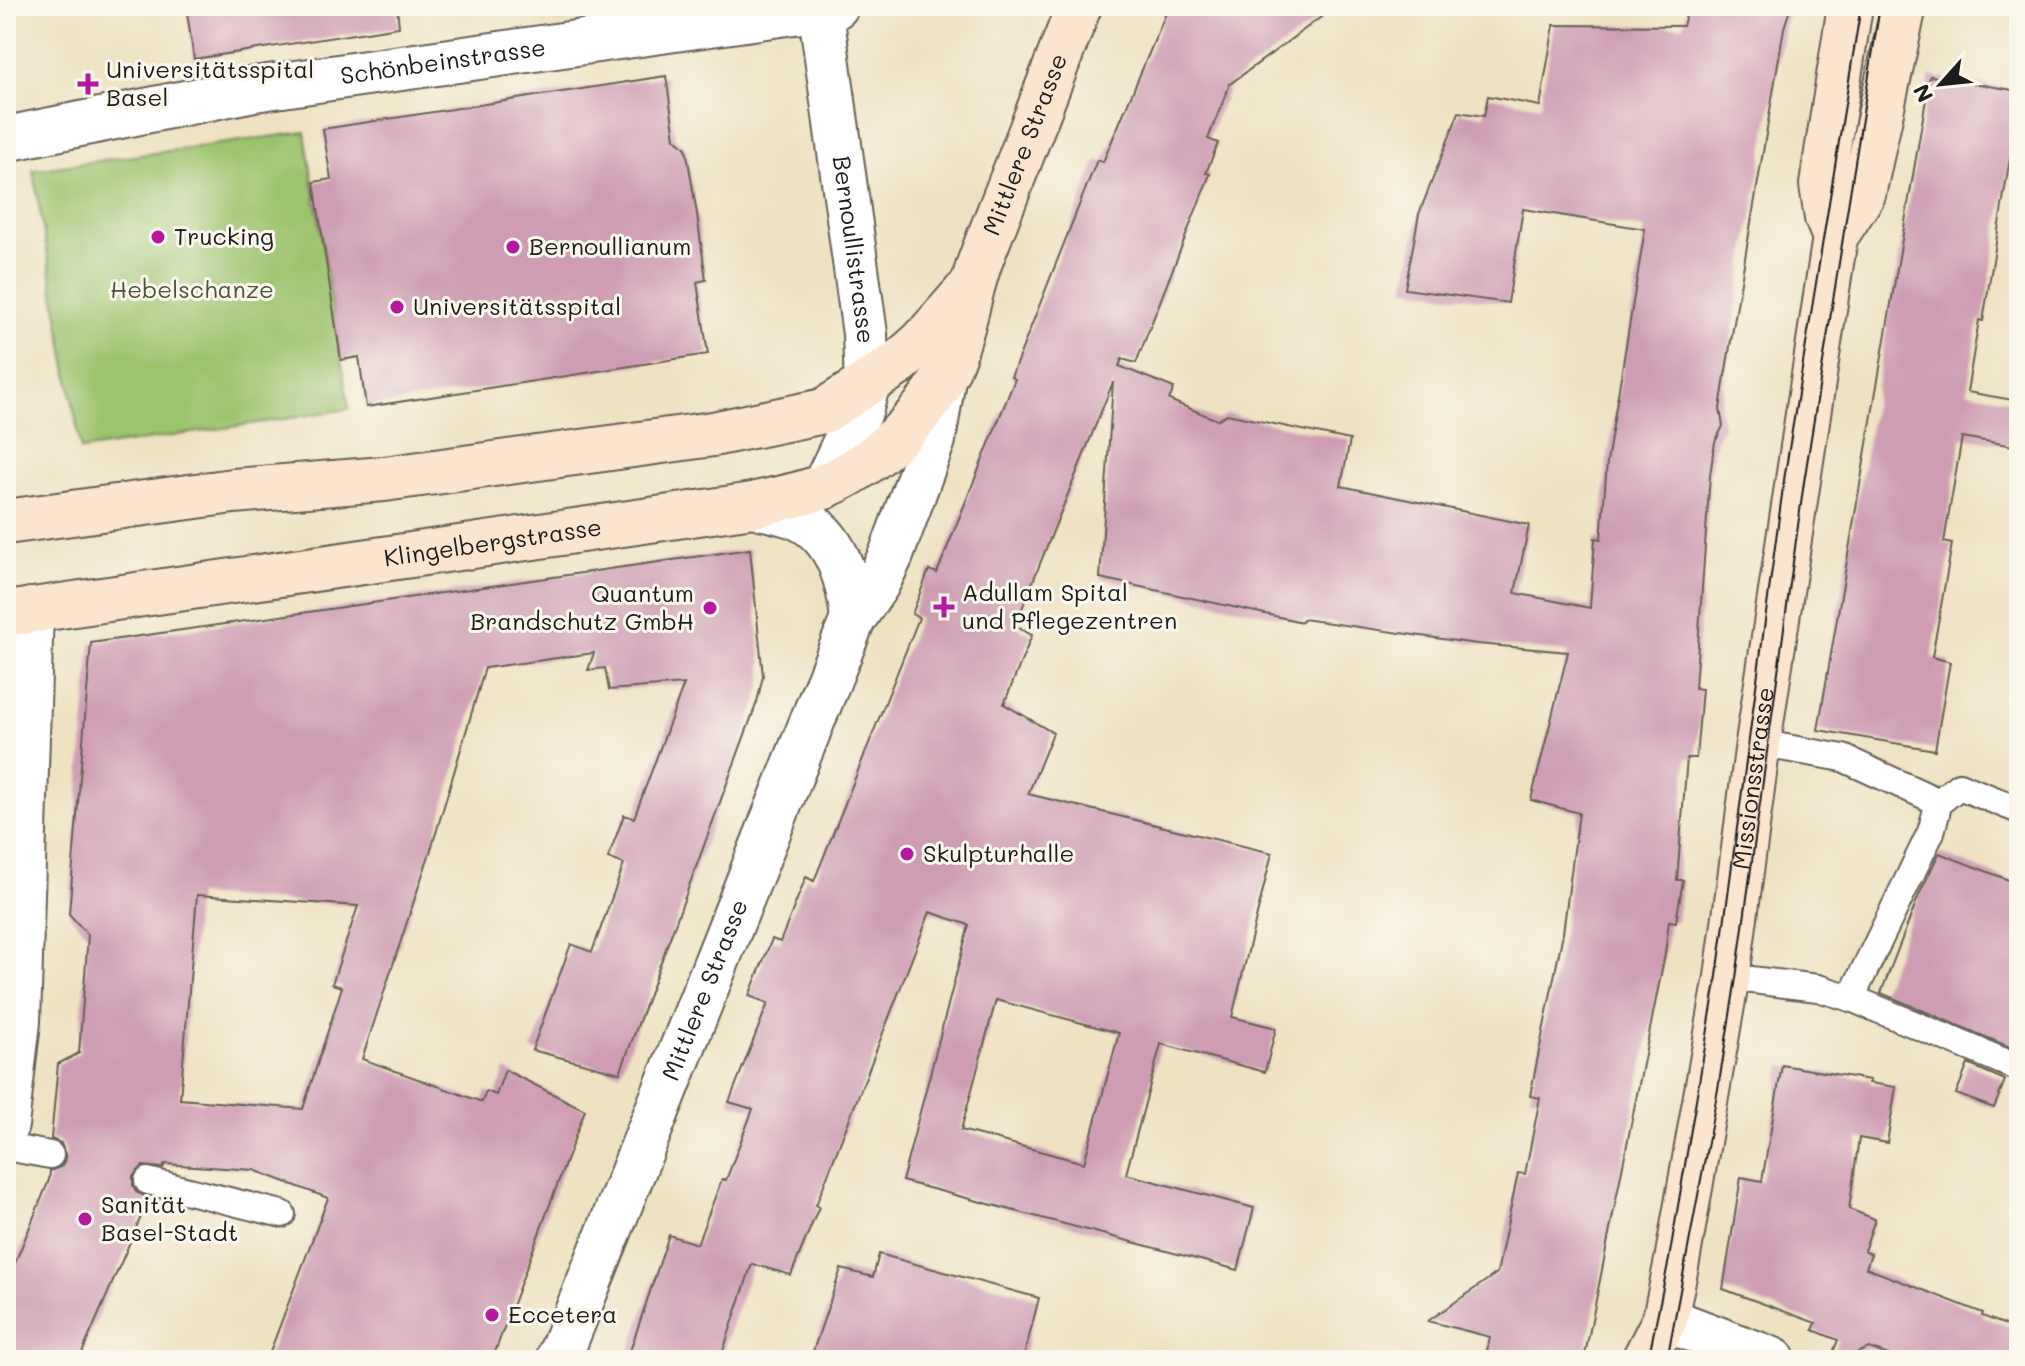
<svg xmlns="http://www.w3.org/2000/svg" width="2025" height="1366" font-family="Mali,sans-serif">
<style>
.green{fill:#9cc36e;stroke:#5c7045;stroke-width:2}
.building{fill:#ce9db3;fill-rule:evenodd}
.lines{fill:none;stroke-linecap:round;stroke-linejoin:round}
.lane-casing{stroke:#666156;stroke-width:30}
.street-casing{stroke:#666156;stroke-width:48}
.secondary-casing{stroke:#666156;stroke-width:48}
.lane{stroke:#fff;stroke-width:26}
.street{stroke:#fff;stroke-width:44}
.secondary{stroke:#fce5cf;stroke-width:44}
.tram{stroke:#1c1c1c;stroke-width:2}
.poi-dot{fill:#b5179e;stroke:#fbf7ec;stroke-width:3}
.labels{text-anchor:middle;stroke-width:6;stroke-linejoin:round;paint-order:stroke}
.street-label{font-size:24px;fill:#1c1c1c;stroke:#fbf7ec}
.poi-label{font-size:24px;fill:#1c1c1c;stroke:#fbf7ec;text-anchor:start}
.park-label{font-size:24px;fill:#495639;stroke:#fbf7ec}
</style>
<rect width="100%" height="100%" fill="#fbf7ec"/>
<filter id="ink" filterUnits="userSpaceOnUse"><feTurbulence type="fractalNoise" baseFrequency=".0125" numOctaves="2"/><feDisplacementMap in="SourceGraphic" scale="16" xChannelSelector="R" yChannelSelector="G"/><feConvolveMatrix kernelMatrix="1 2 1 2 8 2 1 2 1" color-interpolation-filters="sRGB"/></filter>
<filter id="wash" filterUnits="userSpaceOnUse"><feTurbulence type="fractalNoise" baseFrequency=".006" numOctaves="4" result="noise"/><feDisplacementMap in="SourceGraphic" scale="32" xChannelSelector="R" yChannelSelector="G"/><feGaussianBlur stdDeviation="1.8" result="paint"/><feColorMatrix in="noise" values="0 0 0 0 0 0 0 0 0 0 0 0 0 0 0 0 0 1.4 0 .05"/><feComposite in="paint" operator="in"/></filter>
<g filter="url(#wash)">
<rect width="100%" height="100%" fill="#efe2c2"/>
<path class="green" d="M305 132 349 409 81 450 33 170Z"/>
<g id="blocks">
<g class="building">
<path d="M186 6H397L399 27 194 59Z"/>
<path d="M1169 6H1336L1230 84 1208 139 1218 143 1206 173 1210 174 1136 363 1122 359 1119 366 1174 388 1169 400 1217 420 1227 414 1350 440 1341 486 1529 525 1515 593 1590 608 1595 538 1601 539 1607 462 1645 229 1523 209 1508 303 1405 289 1419 214 1459 112 1484 116 1488 96 1540 106 1554 25 1683 26 1688 6H1791L1784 28 1725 376 1720 409 1723 426 1715 442 1710 475 1695 688 1702 689 1696 758H1687L1677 880H1683L1676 922 1669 921 1665 954 1584 1360H1485L1490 1337 1428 1321 1497 1273 1518 1173 1525 1174 1540 1098 1530 1096 1563 933 1579 813 1531 800 1568 652 1477 644 1303 619 1302 622 1100 578 1113 382 1015 626 1032 635 1004 704 1053 733 1028 794 1272 853 1232 1017 1276 1028 1265 1072 1161 1044 1126 1174 1254 1208 1238 1270 902 1181 969 925 930 912 816 1205 819 1207 791 1275 752 1264 720 1360H627L669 1235 697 1244 722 1179 726 1180 753 1109 729 1102 768 1003 749 996 772 939 780 942 806 877 814 881 919 618 912 614 929 570 937 573 1015 379 1011 377 1097 160 1103 162ZM996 1000 1119 1033 1084 1163 961 1130Z"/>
<path d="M666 76 675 138 686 148 697 214 706 280 697 282 708 354 366 407 359 357 341 360 314 182 331 179 323 129Z"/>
<path d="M1930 76 2019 91V159L2010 158 1983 321 1979 320 1967 392 2019 401V447L1962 437 1944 542 1952 544 1932 657 1950 662 1935 750 1818 730Z"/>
<path d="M750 549 763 676 757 702 620 1073 532 1050 571 944 592 952 624 864 608 858 624 815 634 818 684 684 609 690 605 668 588 670 594 653 485 668 433 843 362 1059 482 1102 486 1091 496 1095 505 1070 585 1110 492 1360H267L328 1198 254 1170 165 1164 163 1168 143 1166 133 1176V1185L136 1192 149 1198 79 1360H6V1285L49 1180 50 1171 62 1166 66 1157 61 1143 51 1139 58 1064 79 1053 88 935 69 914 91 643ZM197 895 358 906 332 984 342 987 303 1109 180 1099Z"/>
<path d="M1939 853 2019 884V1051L1881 993 1919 895Z"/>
<path d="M1968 1064 2005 1080 1994 1108 1956 1094Z"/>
<path d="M1782 1065 1870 1080 1869 1083 1896 1087 1887 1143 1859 1138 1849 1209 1875 1219 1864 1251 1871 1254 1866 1268 1983 1313 1982 1316 2019 1330V1360H1902L1869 1348 1839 1360H1830L1838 1340 1813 1330 1816 1323 1723 1289 1741 1177 1762 1181Z"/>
<path d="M879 1254 1039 1298 1023 1360H810L841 1269 873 1277Z"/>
</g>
</g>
</g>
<g filter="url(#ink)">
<use href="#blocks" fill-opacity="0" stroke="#666156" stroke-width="2"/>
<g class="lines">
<g class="lane-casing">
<g id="lane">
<path d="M1758 743 1843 758 1939 802"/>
<path d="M1727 977 1818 988 1851 998 2019 1068"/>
<path d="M1851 998 1931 832 1939 802 1959 786 2019 810"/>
<path d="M6 1147 50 1155"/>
<path d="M148 1181 282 1214"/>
</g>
</g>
<g class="street-casing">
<g id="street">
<path id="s1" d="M820 6 865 334 867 386 860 411 824 487"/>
<path id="s2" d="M6 139 254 89 836 6"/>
<path d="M753 505C767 509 783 511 797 517 836 534 849 580 853 619"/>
<path d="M6 1125 18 1022 31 610"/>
<path d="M1665 1319 1773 1360"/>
<path id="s3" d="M558 1360 853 619 877 584 891 555 933 440 942 385"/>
</g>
</g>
<g class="secondary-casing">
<g id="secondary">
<path d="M1835 237 1827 218 1822 185 1850 6"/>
<path d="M6 522 233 491 384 479 713 434 824 411 896 365 922 342 965 293"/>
<path id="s4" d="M6 614 753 505C776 499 802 495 824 486 874 466 932 412 951 361 965 327 969 290 982 256 1015 173 1047 89 1079 6"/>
<path id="s5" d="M1644 1360 1665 1319 1677 1261 1727 977 1758 743 1835 237 1863 194 1904 6"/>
</g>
</g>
<use href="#lane" class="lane"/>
<use href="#street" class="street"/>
<use href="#secondary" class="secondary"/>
<g class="tram">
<path d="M1648 1360 1669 1259 1717 976 1784 480 1861 6"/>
<path d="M1667 1360 1718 1089 1736 978 1804 482 1880 6"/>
</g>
</g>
</g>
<g class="poi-dot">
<path d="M84 72h8v8h8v8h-8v8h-8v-8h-8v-8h8z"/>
<circle cx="158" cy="237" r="8"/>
<circle cx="513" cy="247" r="8"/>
<circle cx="397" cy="307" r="8"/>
<path d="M940 595h8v8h8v8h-8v8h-8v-8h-8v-8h8z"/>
<circle cx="710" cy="608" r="8"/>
<circle cx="907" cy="854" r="8"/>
<circle cx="85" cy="1219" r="8"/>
<circle cx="492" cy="1315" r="8"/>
</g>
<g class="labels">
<g class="street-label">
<text dy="8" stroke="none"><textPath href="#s2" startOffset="444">Schönbeinstrasse</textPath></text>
<text dy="8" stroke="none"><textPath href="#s4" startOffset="1240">Mittlere Strasse</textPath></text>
<text dy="8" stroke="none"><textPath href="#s1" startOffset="246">Bernoullistrasse</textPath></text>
<text dy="8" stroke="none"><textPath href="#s4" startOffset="492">Klingelbergstrasse</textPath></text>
<text dy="8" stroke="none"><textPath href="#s5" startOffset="594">Missionsstrasse</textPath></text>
<text dy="8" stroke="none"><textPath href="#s3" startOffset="398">Mittlere Strasse</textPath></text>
</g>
<g class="poi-label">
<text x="106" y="78">Universitätsspital<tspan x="106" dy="28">Basel</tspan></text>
<text x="174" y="245">Trucking</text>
<text x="529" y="255">Bernoullianum</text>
<text x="413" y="315">Universitätsspital</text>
<text x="962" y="601">Adullam Spital<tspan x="962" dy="28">und Pflegezentren</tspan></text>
<text x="694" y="602" text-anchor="end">Quantum<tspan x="694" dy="28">Brandschutz GmbH</tspan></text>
<text x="923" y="862">Skulpturhalle</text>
<text x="101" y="1213">Sanität<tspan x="101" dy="28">Basel-Stadt</tspan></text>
<text x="508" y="1323">Eccetera</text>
</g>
<g class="park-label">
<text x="192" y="298">Hebelschanze</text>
</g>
</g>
<rect width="2025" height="1366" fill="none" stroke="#fbf7ec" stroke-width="32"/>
<g transform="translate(1941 84) rotate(243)" stroke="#fbf7ec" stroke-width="6" paint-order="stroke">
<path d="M0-6L14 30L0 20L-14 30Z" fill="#1c1c1c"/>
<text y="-12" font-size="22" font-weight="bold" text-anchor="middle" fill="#1c1c1c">N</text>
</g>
</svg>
